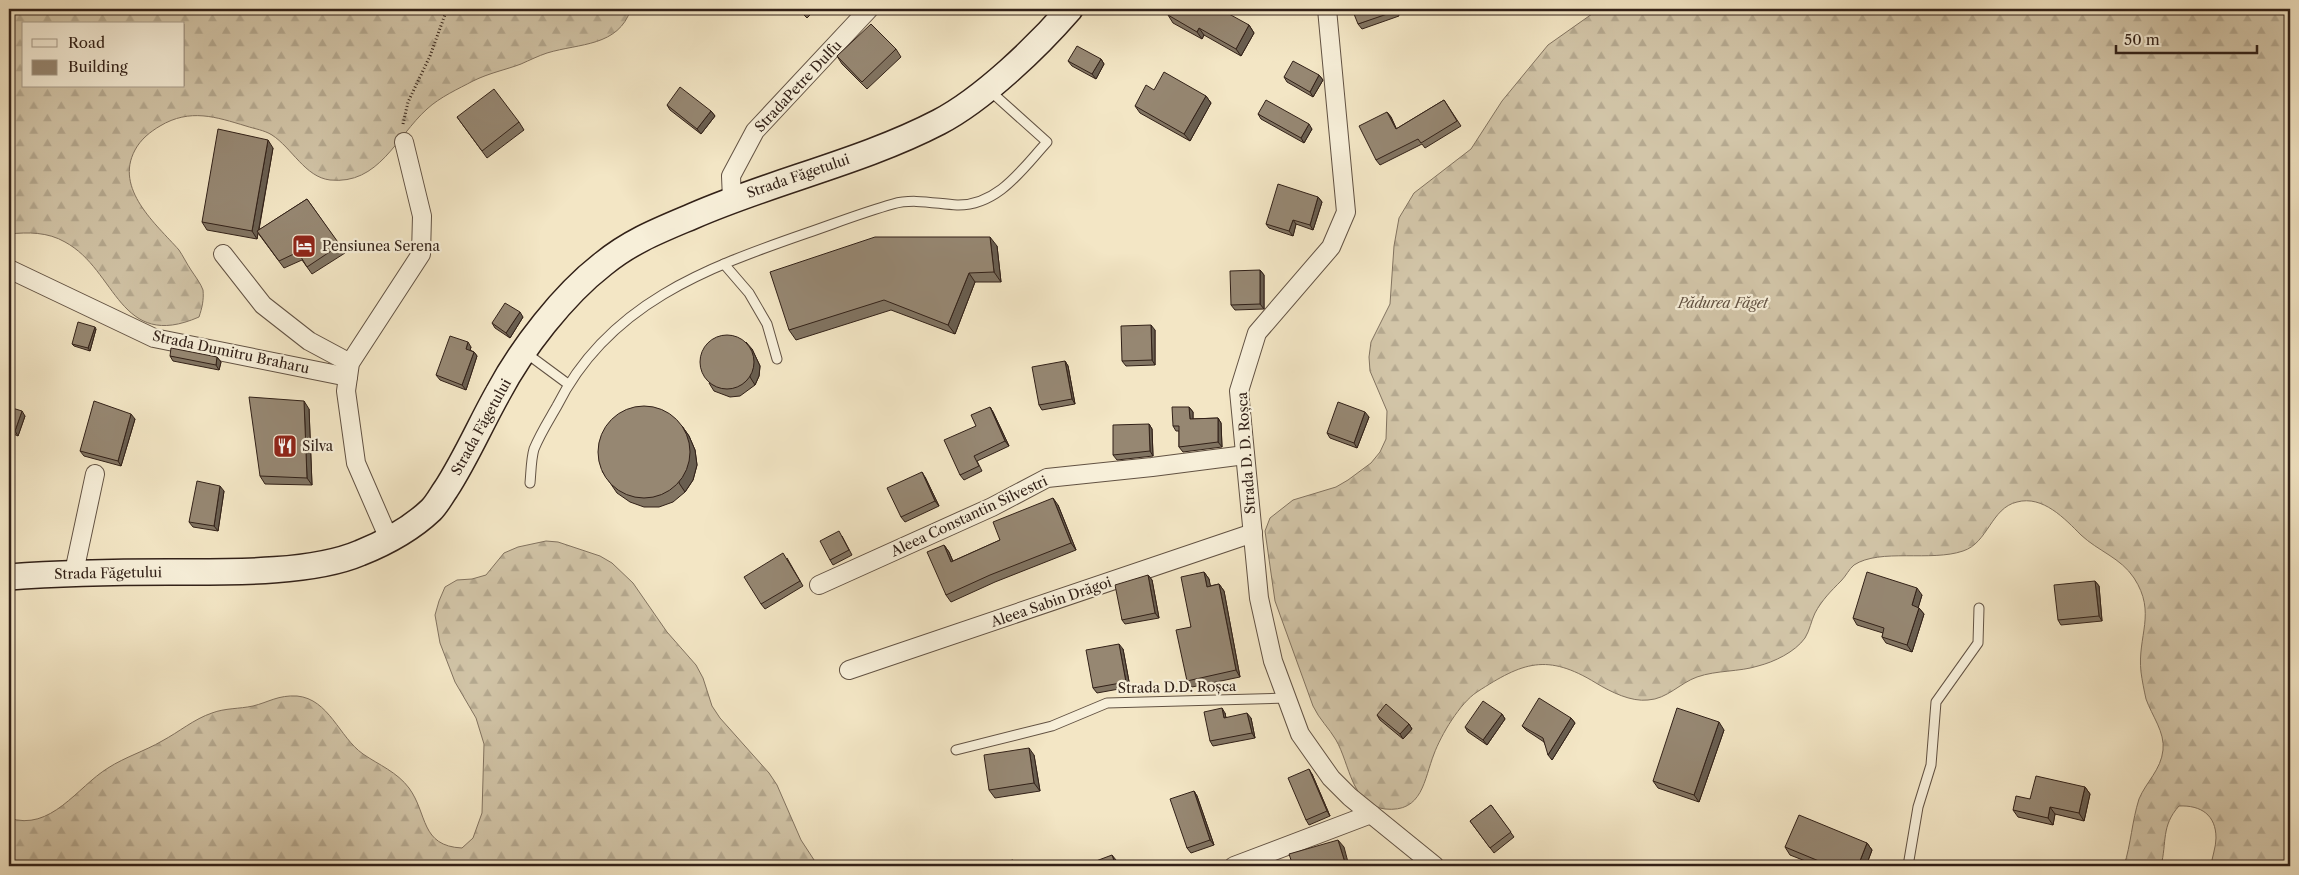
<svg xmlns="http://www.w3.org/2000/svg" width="2299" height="875" font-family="'Libre Caslon Text',serif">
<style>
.forest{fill:url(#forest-firs);stroke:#827360;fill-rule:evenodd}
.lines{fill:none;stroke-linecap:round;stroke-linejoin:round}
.service-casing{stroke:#625243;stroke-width:11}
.minor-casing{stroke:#625243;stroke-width:20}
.secondary-casing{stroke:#322118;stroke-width:28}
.path{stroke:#322118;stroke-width:3;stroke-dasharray:1 2.5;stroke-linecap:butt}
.service{stroke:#f7efd9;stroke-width:9}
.minor{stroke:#f7efd9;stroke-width:18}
.secondary{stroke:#f7efd9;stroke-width:25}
.wall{fill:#817462;stroke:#322118}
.shaded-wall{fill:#695e50;stroke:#322118}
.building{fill:#968772;stroke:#322118}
.labels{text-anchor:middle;stroke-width:4.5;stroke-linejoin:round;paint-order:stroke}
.street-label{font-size:14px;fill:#322118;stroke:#f7efd9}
.poi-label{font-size:14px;fill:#322118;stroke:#f7efd9;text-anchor:start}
.park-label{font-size:14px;font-style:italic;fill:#625243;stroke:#f7efd9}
</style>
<defs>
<pattern id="forest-firs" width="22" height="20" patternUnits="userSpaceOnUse" patternTransform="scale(1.25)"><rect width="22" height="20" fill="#d2c5a8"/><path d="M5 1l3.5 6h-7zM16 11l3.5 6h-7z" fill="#b5a990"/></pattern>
</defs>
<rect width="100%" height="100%" fill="#f3e6c5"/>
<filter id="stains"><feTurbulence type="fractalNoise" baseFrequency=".004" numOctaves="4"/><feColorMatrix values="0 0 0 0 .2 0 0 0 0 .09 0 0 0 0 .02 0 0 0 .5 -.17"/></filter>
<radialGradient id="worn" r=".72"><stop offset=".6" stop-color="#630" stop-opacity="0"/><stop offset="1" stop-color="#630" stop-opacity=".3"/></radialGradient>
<g class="forest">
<path d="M9 9H631C618 47 580 43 547 53 538 56 530 60 521 64 505 70 489 73 473 81 458 89 440 97 427 109 396 137 379 185 330 180 305 177 292 148 272 135 264 130 255 129 246 126 216 117 190 108 160 126 150 132 141 139 135 150 114 189 156 224 179 250 183 256 187 264 191 270 195 276 201 284 203 290 204 300 202 308 199 317 119 352 117 270 65 242 48 232 28 232 9 234ZM24 24H184V86H24Z"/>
<path d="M1599 9H2290V866H2211C2212 857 2216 847 2216 838 2216 815 2201 805 2179 806 2161 826 2167 842 2161 866H2124C2131 844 2132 821 2139 799 2146 782 2161 770 2163 750 2165 732 2152 716 2146 699 2144 690 2142 680 2141 672 2137 636 2157 613 2134 578 2121 558 2098 551 2081 535 2065 519 2043 495 2017 502 1991 508 1988 543 1963 551 1931 562 1880 548 1854 565 1849 569 1846 576 1841 581 1831 591 1822 600 1815 613 1811 621 1810 630 1805 638 1795 652 1774 662 1758 666 1739 672 1717 670 1697 677 1680 683 1667 699 1648 700 1631 702 1611 692 1596 683 1547 653 1523 662 1477 692 1460 703 1441 735 1434 754 1424 779 1423 813 1385 809 1351 805 1350 764 1336 740 1329 728 1319 719 1313 706L1275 601 1265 531 1270 518 1293 500 1336 487 1348 480 1371 463 1380 452 1386 439 1387 411 1370 371 1369 357 1371 342 1390 304 1394 246 1399 218 1414 193 1471 149 1502 101 1548 45Z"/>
<path d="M546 541 558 542 600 556 612 563 633 583 667 632 696 665 703 678 712 706 720 718 769 773 777 785 801 840 818 866H9V818C51 832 77 787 108 768 125 757 145 751 162 741 179 732 194 719 212 713 225 708 239 709 253 706 269 702 278 695 297 696 329 699 339 737 363 754 379 765 397 772 409 788 428 814 420 846 462 848L473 838 482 813 484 744 476 718 455 682 440 643 435 615 439 601 445 587 457 580 472 579 486 575 504 553 518 547Z"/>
</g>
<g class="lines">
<g class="service-casing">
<g id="service">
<path d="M724 264 749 293 767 324 777 359"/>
<path d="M526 353 568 384"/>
<path d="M530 483C531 473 531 459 534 449 540 434 549 420 557 406 608 304 706 268 807 233 836 223 864 212 893 204 914 198 937 204 957 205 998 206 1023 168 1047 142L989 90"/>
<path d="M956 750 1052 726 1107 703 1286 698"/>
<path d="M1908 866 1918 807 1931 765 1936 702 1978 643 1979 608"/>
</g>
</g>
<g class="minor-casing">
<g id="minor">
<path d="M1327 9 1346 212 1331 247 1257 333 1239 391 1259 598 1273 661 1300 734 1331 778 1350 797 1435 866"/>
<path d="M732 199 731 176 755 131 869 9"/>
<path d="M223 254 263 305 309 341 350 363"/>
<path d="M9 269 154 338 348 377"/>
<path d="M389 539 356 463 346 391 350 363 421 254 422 216 404 142"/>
<path d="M74 572 95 474"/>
<path d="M819 585 992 507 1047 478 1152 467 1245 455"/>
<path d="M849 670 1253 533"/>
<path d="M1234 866 1371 814"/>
</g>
</g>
<g class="secondary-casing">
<path id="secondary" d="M9 577C62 573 115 572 169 572 224 572 311 574 360 553 385 543 411 529 431 510 437 504 441 496 446 489 466 458 480 425 498 393 522 348 563 295 603 264 631 241 660 230 693 216 773 181 862 162 939 122 983 99 1037 47 1070 9"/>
</g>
<path class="path" d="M403 124 408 102 430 56 447 9"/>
<use href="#service" class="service"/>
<use href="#minor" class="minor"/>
<use href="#secondary" class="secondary"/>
</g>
<g class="wall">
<path d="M798 9H816L807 18Z"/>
<path d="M1397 9 1399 16 1362 29 1358 24Z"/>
<path d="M1168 15 1249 25 1254 33 1241 56 1204 35 1202 39 1173 23Z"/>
<path d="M896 49 901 57 867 89 842 64 837 56Z"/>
<path d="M1101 59 1104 64 1096 79 1072 66 1068 61Z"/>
<path d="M1319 75 1323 80 1313 97 1287 82 1284 77Z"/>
<path d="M1154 90 1206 96 1211 103 1190 141 1140 113 1135 106Z"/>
<path d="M1444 100 1461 126 1425 148 1422 144 1380 165 1376 160 1387 112 1391 117 1396 129Z"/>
<path d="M667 105 711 111 715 116 701 134 670 110Z"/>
<path d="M1258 114 1312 129 1304 143 1261 119Z"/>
<path d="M457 117 519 122 524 130 487 158Z"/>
<path d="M273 148 259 230 307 199 345 253 312 274 302 260 284 268 258 233 257 239 207 230 202 222Z"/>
<path d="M1318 197 1322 202 1313 230 1296 224 1293 236 1269 228 1266 224Z"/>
<path d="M997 246 1001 282H975L955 334 891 310 796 340 789 330Z"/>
<path d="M1260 270 1264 275V309L1235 310 1231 305Z"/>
<path d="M523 317 510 338 495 328 492 323Z"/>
<path d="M96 329 90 351 74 346 72 344Z"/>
<path d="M1155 330V365L1126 366 1122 361Z"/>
<path d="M471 347 470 350 474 352 477 356 466 390 440 380 436 375Z"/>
<path d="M752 349 760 366 759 376 755 385 740 396 730 397 714 391 709 383Z"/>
<path d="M170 356 217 357 221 362 219 370 173 361Z"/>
<path d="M1065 361 1068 366 1075 404 1042 410 1039 405Z"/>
<path d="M9 407 25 416 18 436 9 432Z"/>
<path d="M990 407 993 412 1009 446 977 461 982 471 964 480 960 475 976 426Z"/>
<path d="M1189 407 1193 412V419L1218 418 1221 423 1222 447 1183 452 1179 447V431H1176L1173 426Z"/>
<path d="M309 409 312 485 265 484 260 476Z"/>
<path d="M1369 417 1357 448 1330 438 1327 433Z"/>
<path d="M135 419 121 466 84 456 80 451Z"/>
<path d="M1149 424 1152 429 1153 456 1117 460 1113 455Z"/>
<path d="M682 426 689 436 695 450 697 465 693 480 685 492 673 502 659 507H644L630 502 617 493 602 471Z"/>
<path d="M925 477 939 506 905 522 901 517Z"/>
<path d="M224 491 218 531 193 527 189 522Z"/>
<path d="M1058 505 1076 550 995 582 951 602 946 595 944 545 949 552 953 561 1000 540Z"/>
<path d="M842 536 852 555 833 565 830 560Z"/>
<path d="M787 558 803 586 765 609 761 604Z"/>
<path d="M1204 572 1209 579 1210 586 1219 584 1224 591 1240 677 1192 687 1187 681 1191 627Z"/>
<path d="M1148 575 1152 580 1159 618 1125 624 1122 620Z"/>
<path d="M2095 581 2099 586 2102 621 2061 625 2058 620Z"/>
<path d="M1922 595 1918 607 1924 614 1912 652 1886 643 1882 637 1883 633 1857 625 1853 618Z"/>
<path d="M1123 649 1130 687 1097 693 1093 688Z"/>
<path d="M1225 713 1226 718H1251L1255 738 1213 746 1210 741Z"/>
<path d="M1502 714 1505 719 1487 745 1468 732 1465 727Z"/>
<path d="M1377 715 1409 724 1412 729 1403 739 1380 720Z"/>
<path d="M1571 718 1575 723 1552 760 1544 742 1526 730 1522 726Z"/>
<path d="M1724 730 1699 802 1658 788 1653 781Z"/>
<path d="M1034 755 1040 791 995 798 989 790Z"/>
<path d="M1312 774 1330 816 1309 825 1306 820Z"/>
<path d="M2085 787 2090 794 2084 821 2055 814 2053 825 2018 817 2013 810 2030 799Z"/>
<path d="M1194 791 1197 796 1214 845 1191 853 1187 848Z"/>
<path d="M1491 805 1514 837 1494 853 1470 821Z"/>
<path d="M1867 843 1872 850 1866 866H1818L1790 855 1785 847Z"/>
</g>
<g class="shaded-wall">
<path d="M1249 25 1254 33 1241 56 1236 49Z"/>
<path d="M1199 28 1204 35 1202 39 1197 32Z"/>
<path d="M1101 59 1104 64 1096 79 1092 74Z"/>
<path d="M1319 75 1323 80 1313 97 1310 92Z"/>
<path d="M1206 96 1211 103 1190 141 1184 134Z"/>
<path d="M711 111 715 116 701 134 697 129Z"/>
<path d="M1387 112 1391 117 1399 134 1396 129Z"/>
<path d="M1309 124 1312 129 1304 143 1301 138Z"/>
<path d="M268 140 273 148 257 239 252 231Z"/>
<path d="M1318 197 1322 202 1313 230 1310 225Z"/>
<path d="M1293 220 1296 224 1293 236 1289 231Z"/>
<path d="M990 237 997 246 1001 282 994 272Z"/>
<path d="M1260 270 1264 275V309L1260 304Z"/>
<path d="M969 273 975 282 955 334 948 325Z"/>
<path d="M520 312 523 317 510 338 506 333Z"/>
<path d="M1151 325 1155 330V365L1152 360Z"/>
<path d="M95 327 96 329 90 351 88 348Z"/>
<path d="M468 342 471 347 469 354 466 349Z"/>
<path d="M746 342 752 349 760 366 759 376 755 385 750 377Z"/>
<path d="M474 352 477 356 466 390 462 385Z"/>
<path d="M217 357 221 362 219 370 216 365Z"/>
<path d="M1065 361 1068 366 1075 404 1072 399Z"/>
<path d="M304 401 309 409 312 485 307 478Z"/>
<path d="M990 407 993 412 1009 446 1005 441Z"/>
<path d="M1189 407 1193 412V424L1190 419Z"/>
<path d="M22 411 25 416 18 436 15 431Z"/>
<path d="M1365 412 1369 417 1357 448 1354 443Z"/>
<path d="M131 414 135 419 121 466 118 461Z"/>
<path d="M1218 418 1221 423 1222 447 1218 442Z"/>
<path d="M1149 424 1152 429 1153 456 1150 451Z"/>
<path d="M682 426 689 436 695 450 697 465 693 480 685 492 679 483Z"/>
<path d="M922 472 925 477 939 506 935 501Z"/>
<path d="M220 486 224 491 218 531 214 526Z"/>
<path d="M1053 498 1058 505 1076 550 1071 543Z"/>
<path d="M944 545 949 552 956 569 951 562Z"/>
<path d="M1204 572 1209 579 1212 593 1207 587Z"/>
<path d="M1148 575 1152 580 1159 618 1155 613Z"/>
<path d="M2095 581 2099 586 2102 621 2099 616Z"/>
<path d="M1219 584 1224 591 1240 677 1236 670Z"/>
<path d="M1917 588 1922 595 1917 612 1912 605Z"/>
<path d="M1919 608 1924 614 1912 652 1907 645Z"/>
<path d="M9 616 10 618 12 641 9 637Z"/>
<path d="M1119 644 1123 649 1130 687 1126 682Z"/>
<path d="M1222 708 1225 713 1227 723 1224 718Z"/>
<path d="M1247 713 1251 718 1255 738 1252 733Z"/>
<path d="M1502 714 1505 719 1487 745 1483 740Z"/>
<path d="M1571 718 1575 723 1552 760 1548 755Z"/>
<path d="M1719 722 1724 730 1699 802 1694 795Z"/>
<path d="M1409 724 1412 729 1403 739 1400 734Z"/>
<path d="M1029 748 1034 755 1040 791 1034 783Z"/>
<path d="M1309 769 1312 774 1330 816 1327 811Z"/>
<path d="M2085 787 2090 794 2084 821 2079 813Z"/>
<path d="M1194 791 1197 796 1214 845 1210 840Z"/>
<path d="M2050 807 2055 814 2053 825 2048 818Z"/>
<path d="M1338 840 1344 847 1349 866H1346Z"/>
<path d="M1867 843 1872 850 1866 866H1858Z"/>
<path d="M1112 855 1116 860 1118 866H1116Z"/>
</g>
<g class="building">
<path d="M1172 9H1220L1249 25 1236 49 1199 28 1197 32 1168 15Z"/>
<path d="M1352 9H1395L1396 11 1358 24Z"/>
<path d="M871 24 896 49 862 82 837 56Z"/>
<path d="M1077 46 1101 59 1092 74 1068 61Z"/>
<path d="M1293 61 1319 75 1310 92 1284 77Z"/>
<path d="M1164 72 1206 96 1184 134 1135 106 1146 85 1154 90Z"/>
<path d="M680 87 711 111 697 129 667 105Z"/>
<path d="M494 89 519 122 482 151 457 117Z"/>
<path d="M1266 100 1309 124 1301 138 1258 114Z"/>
<path d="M1444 100 1457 121 1421 143 1418 139 1376 160 1359 126 1387 112 1396 129Z"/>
<path d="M218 129 268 140 252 231 202 222Z"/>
<path d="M1278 184 1318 197 1310 225 1293 220 1289 231 1266 224Z"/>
<path d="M307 199 340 245 307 267 298 252 279 261 257 231Z"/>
<path d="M875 237H990L994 272 969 273 948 325 884 300 789 330 770 272Z"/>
<path d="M1260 270V304L1231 305 1230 271Z"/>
<path d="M505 303 520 312 506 333 492 323Z"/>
<path d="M78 322 95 327 88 348 72 344Z"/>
<path d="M1151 325 1152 360 1122 361 1121 326Z"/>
<circle cx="727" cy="362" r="27"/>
<path d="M450 336 468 342 466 349 474 352 462 385 436 375Z"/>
<path d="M171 348 217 357 216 365 170 356Z"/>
<path d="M1065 361 1072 399 1039 405 1032 367Z"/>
<path d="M249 397 304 401 307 478 260 476Z"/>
<path d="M94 401 131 414 118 461 80 451Z"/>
<path d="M1338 402 1365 412 1354 443 1327 433Z"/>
<circle cx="644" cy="452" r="46"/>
<path d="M9 407 22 411 15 431 9 428Z"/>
<path d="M990 407 1005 441 974 456 979 466 960 475 944 440 976 426 971 415Z"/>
<path d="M1172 407H1189L1190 419 1218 418V442L1179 447V426H1173Z"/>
<path d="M1149 424 1150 451 1113 455V425Z"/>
<path d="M922 472 935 501 901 517 887 488Z"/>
<path d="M197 481 220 486 214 526 189 522Z"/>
<path d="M1053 498 1071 543 990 575 946 595 927 552 944 545 951 562 1000 540 993 522Z"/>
<path d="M839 531 849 550 830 560 820 541Z"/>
<path d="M783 553 800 581 761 604 744 577Z"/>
<path d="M1204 572 1207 587 1219 584 1236 670 1187 681 1176 630 1191 627 1181 577Z"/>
<path d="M1867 572 1917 588 1912 605 1919 608 1907 645 1882 637 1884 628 1853 618Z"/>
<path d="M1148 575 1155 613 1122 620 1115 585Z"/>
<path d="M2095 581 2099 616 2058 620 2054 585Z"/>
<path d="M1119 644 1126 682 1093 688 1086 650Z"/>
<path d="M1539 698 1571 718 1548 755 1543 738 1522 726Z"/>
<path d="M1483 701 1502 714 1483 740 1465 727Z"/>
<path d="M1386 704 1409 724 1400 734 1377 715Z"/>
<path d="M1222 708 1224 718 1247 713 1252 733 1210 741 1204 712Z"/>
<path d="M1677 708 1719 722 1694 795 1653 781Z"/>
<path d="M1029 748 1034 783 989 790 984 755Z"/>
<path d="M1309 769 1327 811 1306 820 1288 778Z"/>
<path d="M2036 776 2085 787 2079 813 2050 807 2048 818 2013 810 2016 796 2030 799Z"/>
<path d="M1194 791 1210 840 1187 848 1170 799Z"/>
<path d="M1491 805 1511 832 1490 848 1470 821Z"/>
<path d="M1799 815 1867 843 1858 866H1831L1785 847Z"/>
<path d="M1338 840 1346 866H1293L1289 854Z"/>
<path d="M1112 855 1116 866H1089L1088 864Z"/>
<path d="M1013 860 1015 866H987Z"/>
</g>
<defs>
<g id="hotel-square" transform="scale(1.25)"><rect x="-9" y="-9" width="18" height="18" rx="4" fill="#8f2418" stroke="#f7efd9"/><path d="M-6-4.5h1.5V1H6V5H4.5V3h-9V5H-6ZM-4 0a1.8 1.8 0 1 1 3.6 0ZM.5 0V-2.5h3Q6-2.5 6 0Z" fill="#fff"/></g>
<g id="restaurant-square" transform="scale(1.25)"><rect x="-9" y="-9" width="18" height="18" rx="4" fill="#8f2418" stroke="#f7efd9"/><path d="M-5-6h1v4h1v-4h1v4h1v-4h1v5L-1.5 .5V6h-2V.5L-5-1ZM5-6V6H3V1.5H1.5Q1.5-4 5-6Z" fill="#fff"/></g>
</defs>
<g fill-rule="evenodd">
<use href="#hotel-square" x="304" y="246"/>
<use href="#restaurant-square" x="285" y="446"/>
</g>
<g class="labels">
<g class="street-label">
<text transform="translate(798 86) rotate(-47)" y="5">StradaPetre Dulfu</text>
<text transform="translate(798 176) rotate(-19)" y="5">Strada Făgetului</text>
<text transform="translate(231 352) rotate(12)" y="5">Strada Dumitru Braharu</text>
<text transform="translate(481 427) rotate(-61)" y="5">Strada Făgetului</text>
<text transform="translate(1246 453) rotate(-94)" y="5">Strada D. D. Roșca</text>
<text transform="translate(969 516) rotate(-25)" y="5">Aleea Constantin Silvestri</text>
<text transform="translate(108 573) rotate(-1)" y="5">Strada Făgetului</text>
<text transform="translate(1051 602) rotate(-19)" y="5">Aleea Sabin Drăgoi</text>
<text transform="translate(1177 687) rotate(-1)" y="5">Strada D.D. Roșca</text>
</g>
<g class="poi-label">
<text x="322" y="251">Pensiunea Serena</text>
<text x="302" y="451">Silva</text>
</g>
<g class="park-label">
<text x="1723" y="308">Pădurea Făget</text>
</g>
</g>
<rect width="2299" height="875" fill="none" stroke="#f3e6c5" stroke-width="30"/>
<rect x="10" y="10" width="2279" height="855" fill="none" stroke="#322118" stroke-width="2.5"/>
<rect x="15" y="15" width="2269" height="845" fill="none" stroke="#322118"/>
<rect x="22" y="22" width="162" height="65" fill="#f7efd9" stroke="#a89d8c"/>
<rect x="32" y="39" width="25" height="8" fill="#f7efd9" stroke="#a89d8c"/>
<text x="68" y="48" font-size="15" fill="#322118">Road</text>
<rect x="32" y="60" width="25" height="15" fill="#968772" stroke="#a89d8c"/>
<text x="68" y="72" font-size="15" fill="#322118">Building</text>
<path d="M2116 45v8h141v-8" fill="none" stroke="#322118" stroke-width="2.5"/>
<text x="2124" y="45" font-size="15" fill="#322118" stroke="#f7efd9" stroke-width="4" paint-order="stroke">50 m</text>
<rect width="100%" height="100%" filter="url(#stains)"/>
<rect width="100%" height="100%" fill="url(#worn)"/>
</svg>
